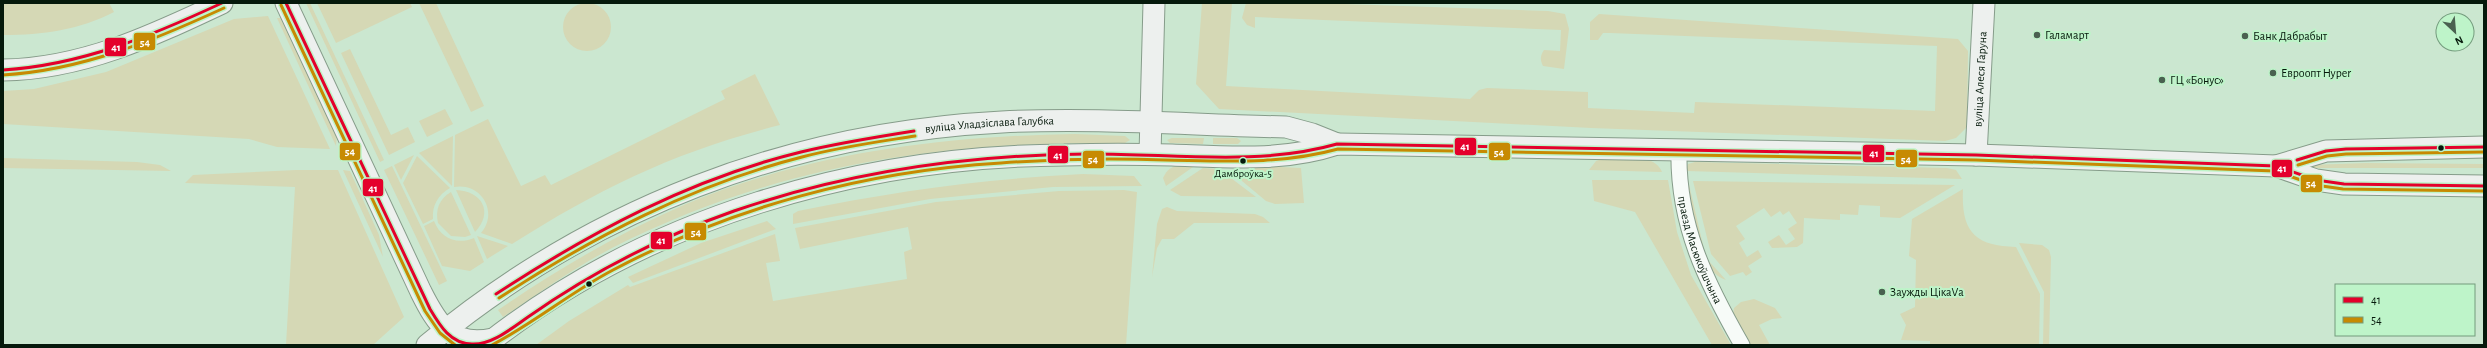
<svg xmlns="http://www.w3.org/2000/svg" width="2487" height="348" font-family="'Alegreya Sans',sans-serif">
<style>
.green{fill:#d5d8b5}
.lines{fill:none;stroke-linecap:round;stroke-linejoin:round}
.street-casing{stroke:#869c8a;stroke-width:17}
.secondary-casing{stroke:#869c8a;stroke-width:23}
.street{stroke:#f7fbf8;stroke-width:15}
.secondary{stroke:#edf0ee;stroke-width:21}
.bus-1-casing{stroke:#bef4c9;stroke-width:6}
.bus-2-casing{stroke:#bef4c9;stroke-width:6}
.bus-1{stroke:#e4002b;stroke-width:3}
.bus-2{stroke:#c78a02;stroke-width:3}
.poi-dot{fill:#4a6150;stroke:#bef4c9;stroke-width:1.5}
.bus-dot{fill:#05190b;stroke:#bef4c9;stroke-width:1.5}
.labels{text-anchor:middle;stroke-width:4;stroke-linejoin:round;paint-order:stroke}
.bus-label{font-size:11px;fill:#05190b;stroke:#bef4c9}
.poi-label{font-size:12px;fill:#05190b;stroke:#bef4c9;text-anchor:start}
.street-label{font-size:12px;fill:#05190b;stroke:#bef4c9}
.line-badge{stroke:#bef4c9;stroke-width:1.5}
.badge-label{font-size:11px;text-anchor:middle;font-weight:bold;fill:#fff}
</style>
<rect width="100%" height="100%" fill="#cbe7d0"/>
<g class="green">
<circle cx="587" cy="27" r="24"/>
<path d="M3 3H109L114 12C79 30 43 35 3 35Z"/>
<path d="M306 3H310L384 160 380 162Z"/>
<path d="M317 3H410L412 7 336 43Z"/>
<path d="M419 3H436L484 106 471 112Z"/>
<path d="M1202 3H1232L1226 86 1470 99 1479 90 1487 88 1588 92V108L1694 113 1695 102 1935 111 1937 46 1610 33H1603L1598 40H1590V22L1599 14 1958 39 1968 51 1967 127 1956 138 1945 141 1591 128 1219 109 1196 84Z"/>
<path d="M1246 3H1315L1548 11 1565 14 1569 29 1564 69 1543 66C1540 60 1540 56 1544 50L1560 51 1561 30 1255 17V28L1247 25 1242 18Z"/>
<path d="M268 16 330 149 277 147 249 139 3 124V91L34 89 106 72 234 19Z"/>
<path d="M277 18H282L337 135 336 146Z"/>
<path d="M350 49 391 135 408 127 415 142 389 155 341 53Z"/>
<path d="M755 74 780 125C677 151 602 187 512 244L481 233C499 212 481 182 454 187L455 135 488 119 521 186 545 175 551 185 725 99 721 91Z"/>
<path d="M445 109 453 124 427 137 419 121Z"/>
<path d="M1075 134 1125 136 1130 140 1125 143C942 141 778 164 612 248 574 268 539 293 503 317L498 310C558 269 619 233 686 204 808 153 944 136 1075 134Z"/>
<path d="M453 136 452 186 419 153Z"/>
<path d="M1172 138H1204L1203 144 1170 143 1167 140Z"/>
<path d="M1213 138H1237L1241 141 1238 144H1213Z"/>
<path d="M414 155 401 180 394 165Z"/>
<path d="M417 156 450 188C438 195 432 205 433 219L423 224 403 183Z"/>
<path d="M3 158 137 162 160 165 171 171 3 168Z"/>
<path d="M1602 159C1621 159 1654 152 1662 172L1589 170 1596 161Z"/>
<path d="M1695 162 1947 168 1956 170 1962 179 1686 171 1688 164Z"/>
<path d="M2366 163 2484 164V168H2305L2309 165Z"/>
<path d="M1182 165 1193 167 1166 186 1163 178C1167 169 1172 166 1182 165Z"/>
<path d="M392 166 447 281 439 285 384 170Z"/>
<path d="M1256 166 1301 168 1304 203 1275 204 1266 201 1236 176 1250 177Z"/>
<path d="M1203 168 1219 169 1256 197 1181 196 1170 190Z"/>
<path d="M296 170H338L404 317 373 345H286L295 187 185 183 193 175Z"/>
<path d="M343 170 350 171 379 235 383 257Z"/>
<path d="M1083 174 1134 176 1142 186 1053 187 930 199 793 224V214L798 211C895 191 984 179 1083 174Z"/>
<path d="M1685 179 1688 180 1706 258 1726 280C1693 269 1691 209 1685 179Z"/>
<path d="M1592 180H1668L1677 232 1691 275 1731 345H1712L1635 212 1594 201Z"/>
<path d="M1693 181 1955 185 1900 218 1880 217V206L1859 205 1858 215 1840 214V220L1804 218 1803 243 1797 247 1772 248 1768 242 1779 235 1786 245 1795 239 1788 229 1797 223 1789 211 1783 215 1780 211 1771 217 1764 208 1736 226 1745 239 1739 243 1747 257 1758 250 1762 257 1748 266 1752 272 1746 276 1743 272 1730 276 1711 254Z"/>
<path d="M1963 189C1961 231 1974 246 2016 247L2040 294 2039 345H1930V341L1901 340 1906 325 1900 314 1915 307 1916 260 1909 256 1912 219Z"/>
<path d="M456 190C482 191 494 212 475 232Z"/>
<path d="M1124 190 1137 192 1126 345H536L569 321 628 285 630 287 775 234 780 261 766 263 773 301 907 279 904 252 912 249 908 227 800 249 795 228 936 202 1059 191Z"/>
<path d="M451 192 471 235 465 237 451 236 438 223C435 210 439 199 451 192Z"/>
<path d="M1167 207 1177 211 1255 214 1263 217 1270 223H1194L1174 239H1162L1157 248 1152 277 1157 224 1162 209Z"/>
<path d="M434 221C441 239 457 245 474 238L484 262 470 271 442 266 424 226Z"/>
<path d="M767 221 776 229 633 283 628 277 701 243Z"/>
<path d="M477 236 508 246 487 259Z"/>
<path d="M2019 243 2042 245 2049 250 2051 257 2049 345H2043L2044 292Z"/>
<path d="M1754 299 1775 308 1782 318 1772 319 1759 325 1770 345H1751L1733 315 1734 308 1741 302Z"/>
</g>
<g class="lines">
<g class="street-casing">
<g id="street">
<path id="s1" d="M1679 149C1677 224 1706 282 1742 345"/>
</g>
</g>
<g class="secondary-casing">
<g id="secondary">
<path d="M286 3 421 292C437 324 451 348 493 339"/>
<path d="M3 70C82 69 152 36 222 3"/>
<path d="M1150 154 1154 3"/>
<path id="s2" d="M1976 155 1984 3"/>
<path d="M2276 166 2326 151 2484 147"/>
<path id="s3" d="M427 345C592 208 789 133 1002 122 1096 117 1191 125 1286 127L1312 134 1337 144"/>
<path d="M486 345C648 217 860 156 1064 155 1100 154 1136 154 1172 155 1228 157 1283 162 1337 144L1976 155 2276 166 2316 180 2344 184 2484 186"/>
</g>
</g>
<use href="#street" class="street"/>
<use href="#secondary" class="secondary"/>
<g class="bus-1-casing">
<g id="bus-1">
<path d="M286 3 430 309C440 326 451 344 472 344 492 345 512 328 528 317 592 272 660 237 734 211 847 172 967 155 1086 154 1169 153 1256 167 1337 144L1976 155 2276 166 2316 180 2344 184 2484 186"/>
<path d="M3 70C82 65 151 36 222 3"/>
<path d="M2297 160 2326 151 2346 149 2484 147"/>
<path d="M496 294C591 232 690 179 801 152 838 143 876 137 914 131"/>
</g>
</g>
<g class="bus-2-casing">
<g id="bus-2">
<path d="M281 5 425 311 440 333 455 345"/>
<path d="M3 75C83 70 152 41 224 8"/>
<path d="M2298 165 2327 156 2346 154 2484 152"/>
<path d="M499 298C593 237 692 185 802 157 839 147 877 142 915 136"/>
<path d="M492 345C534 323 571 292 613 270 732 207 866 171 1001 163 1056 159 1110 158 1165 160 1224 161 1280 165 1338 149L1976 160 2275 171 2315 185 2343 189 2484 191"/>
</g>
</g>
<use href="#bus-1" class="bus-1"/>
<use href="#bus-2" class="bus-2"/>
</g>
<g class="poi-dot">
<circle cx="2037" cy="35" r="4"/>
<circle cx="2245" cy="36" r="4"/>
<circle cx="2273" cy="73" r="4"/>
<circle cx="2162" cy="80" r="4"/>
<circle cx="1882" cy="292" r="4"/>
</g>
<g class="bus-dot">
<circle cx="2441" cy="148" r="3.5"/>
<circle cx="1243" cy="161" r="3.5"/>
<circle cx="589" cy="284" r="3.5"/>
</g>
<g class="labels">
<g class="bus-label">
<text x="1243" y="177">Дамброўка-5</text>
</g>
<g class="poi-label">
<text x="2045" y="39">Галамарт</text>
<text x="2253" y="40">Банк Дабрабыт</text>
<text x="2281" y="77">Евроопт Hyper</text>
<text x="2170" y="84">ГЦ «Бонус»</text>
<text x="1890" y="296">Заужды ЦікаVа</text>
</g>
<g class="street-label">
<text dy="4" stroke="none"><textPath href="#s2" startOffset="76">вуліца Алеся Гаруна</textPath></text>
<text dy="4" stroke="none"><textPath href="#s3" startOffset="615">вуліца Уладзіслава Галубка</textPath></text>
<text dy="4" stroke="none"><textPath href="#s1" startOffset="104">праезд Масюкоўшчына</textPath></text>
</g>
</g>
<g class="line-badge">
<rect x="133" y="32" width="23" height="19" rx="4" fill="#c78a02"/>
<rect x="104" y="37" width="23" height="20" rx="4" fill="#e4002b"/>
<rect x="1454" y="137" width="23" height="19" rx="4" fill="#e4002b"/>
<rect x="339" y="142" width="22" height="19" rx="4" fill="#c78a02"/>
<rect x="1488" y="142" width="23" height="19" rx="4" fill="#c78a02"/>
<rect x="1862" y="144" width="23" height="19" rx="4" fill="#e4002b"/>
<rect x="1047" y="145" width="22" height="19" rx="4" fill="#e4002b"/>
<rect x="1895" y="149" width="23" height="19" rx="4" fill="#c78a02"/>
<rect x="1082" y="150" width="23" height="19" rx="4" fill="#c78a02"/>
<rect x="2271" y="159" width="22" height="19" rx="4" fill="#e4002b"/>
<rect x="2300" y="174" width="23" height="19" rx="4" fill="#c78a02"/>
<rect x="362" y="178" width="22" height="19" rx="4" fill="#e4002b"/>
<rect x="684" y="222" width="23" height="19" rx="4" fill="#c78a02"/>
<rect x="650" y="231" width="23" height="19" rx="4" fill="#e4002b"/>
</g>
<g class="badge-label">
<text x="145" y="46">54</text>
<text x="116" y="51">41</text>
<text x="1465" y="150">41</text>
<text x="350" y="155">54</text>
<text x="1499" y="156">54</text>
<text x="1874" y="157">41</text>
<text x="1058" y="159">41</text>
<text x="1906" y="163">54</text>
<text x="1093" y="163">54</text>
<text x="2282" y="172">41</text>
<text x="2311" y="187">54</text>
<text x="373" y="192">41</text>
<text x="696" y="236">54</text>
<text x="661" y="244">41</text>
</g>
<rect width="2487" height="348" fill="none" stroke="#05190b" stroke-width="8"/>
<rect x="2335" y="284" width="140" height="52" fill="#bef4c9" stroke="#749c7d"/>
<rect x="2343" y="297" width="20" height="6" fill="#e4002b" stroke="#749c7d"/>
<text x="2371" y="304" font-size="12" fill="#05190b">41</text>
<rect x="2343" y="317" width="20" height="6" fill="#c78a02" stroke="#749c7d"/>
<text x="2371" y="324" font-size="12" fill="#05190b">54</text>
<g transform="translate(2455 32) rotate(154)"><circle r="19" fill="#bef4c9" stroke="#749c7d"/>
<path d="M0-3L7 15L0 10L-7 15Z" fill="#4a6150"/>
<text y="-6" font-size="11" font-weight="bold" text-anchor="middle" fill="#05190b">N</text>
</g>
</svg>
